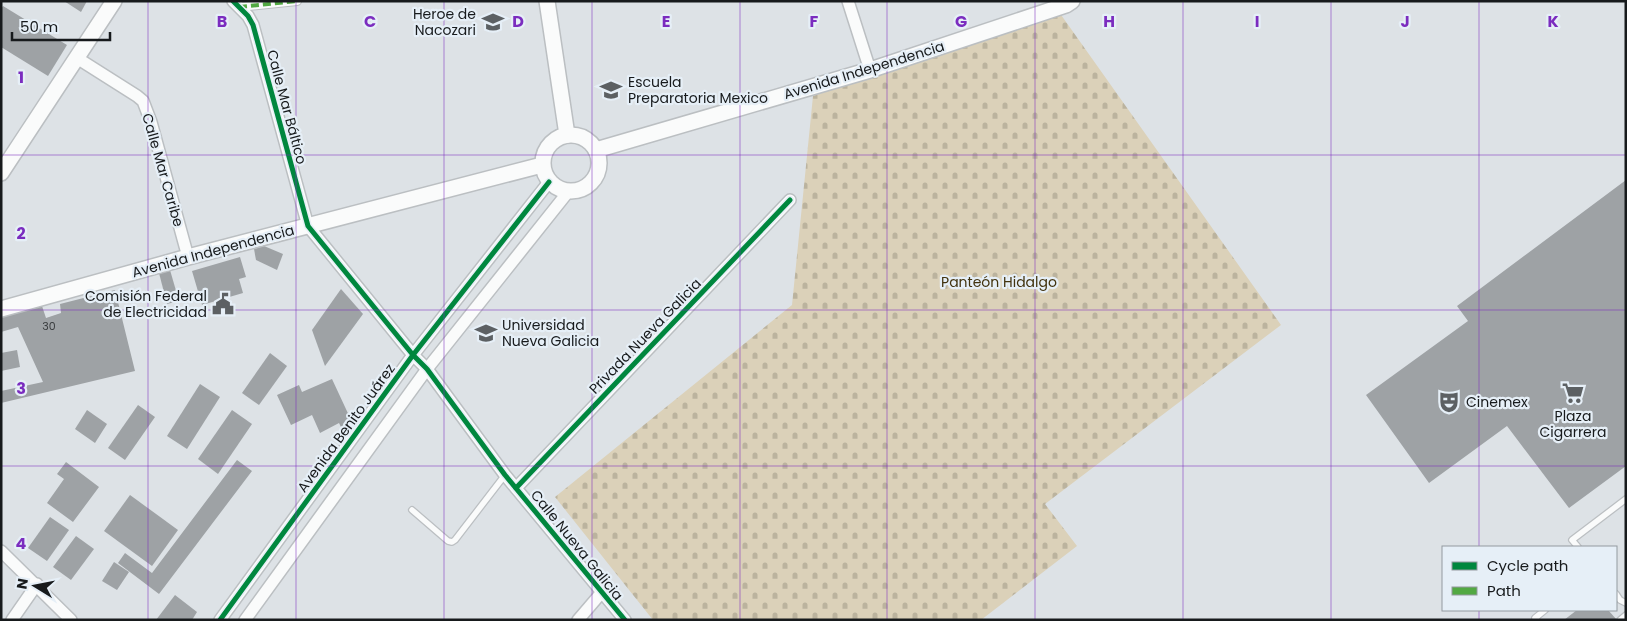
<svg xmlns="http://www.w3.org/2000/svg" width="1627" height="621" font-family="Poppins,sans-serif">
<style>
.cemetery{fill:url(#cemetery-stones)}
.building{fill:#9ea2a5}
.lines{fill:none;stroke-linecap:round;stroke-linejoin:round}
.service-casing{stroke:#bbbfc2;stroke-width:8}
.pedestrian-casing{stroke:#bbbfc2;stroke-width:10}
.minor-casing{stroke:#bbbfc2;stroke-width:14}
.secondary-casing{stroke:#bbbfc2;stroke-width:18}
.service{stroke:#fafbfb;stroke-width:5.5}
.pedestrian{stroke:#fafbfb;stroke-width:8}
.minor{stroke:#fafbfb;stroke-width:11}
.secondary{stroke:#fafbfb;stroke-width:15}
.quiet{stroke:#52a943;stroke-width:4;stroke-dasharray:8 4;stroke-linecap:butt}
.cycleway-casing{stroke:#e6eff7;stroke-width:8}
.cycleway{stroke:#00873e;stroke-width:5}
.grid{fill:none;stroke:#7b2cbf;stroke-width:1;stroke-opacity:0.55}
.labels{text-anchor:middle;stroke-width:4.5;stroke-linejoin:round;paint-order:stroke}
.number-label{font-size:11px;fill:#393c3e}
.poi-label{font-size:14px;fill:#171a1c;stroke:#e6eff7;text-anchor:start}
.street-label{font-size:14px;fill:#171a1c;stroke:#e6eff7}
.park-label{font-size:14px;fill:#42330e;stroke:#e6eff7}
.grid-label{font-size:16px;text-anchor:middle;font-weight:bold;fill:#7b2cbf;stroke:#e6eff7;stroke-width:4.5;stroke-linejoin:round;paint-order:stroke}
</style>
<defs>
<pattern id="cemetery-stones" width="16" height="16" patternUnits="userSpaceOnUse" patternTransform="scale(1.25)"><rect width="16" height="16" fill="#dbd1b9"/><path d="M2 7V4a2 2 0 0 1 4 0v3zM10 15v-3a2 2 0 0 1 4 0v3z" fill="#bbb39e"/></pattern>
</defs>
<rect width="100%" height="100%" fill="#dde2e6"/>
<path class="cemetery" d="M1059 12 1281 325 1045 504 1077 546 981 620H653L555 497 792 305 813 96Z"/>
<g class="building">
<path d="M64 1H87L81 12Z"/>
<path d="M3 6 67 45 48 76 1 47V9Z"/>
<path d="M1626 180V466L1569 508 1507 426 1429 483 1366 395 1468 321 1457 306Z"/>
<path d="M264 246 283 254 277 270 256 260 254 249Z"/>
<path d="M240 257 246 277 239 279 243 293 202 305 192 271Z"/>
<path d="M170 270 179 301 167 304 159 273Z"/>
<path d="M341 289 363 314 325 366 312 330Z"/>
<path d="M115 290 135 371 1 403V391L43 382 18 327 1 332V315L41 303 46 318 61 313 60 304Z"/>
<path d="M17 350 20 367 1 371V353Z"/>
<path d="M270 353 287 366 259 405 242 393Z"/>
<path d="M332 379 352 422 344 433 339 423 320 433 312 415 291 425 277 395 299 385 302 392Z"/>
<path d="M200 384 220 397 187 449 167 436Z"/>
<path d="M138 405 155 417 125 460 108 448Z"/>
<path d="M87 410 107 424 95 443 75 429Z"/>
<path d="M232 410 252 424 218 474 198 459Z"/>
<path d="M237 460 252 471 159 594 118 563 125 553 152 573Z"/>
<path d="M66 462 99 487 73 522 47 503 64 479 57 474Z"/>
<path d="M130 495 178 530 152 566 104 531Z"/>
<path d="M50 517 69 530 47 561 28 548Z"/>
<path d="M76 536 94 549 71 580 53 567Z"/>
<path d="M114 562 129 572 117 590 102 581Z"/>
<path d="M175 595 197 612 192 620H156Z"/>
<path d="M1577 610H1608L1617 620H1564Z"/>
</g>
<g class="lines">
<g class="service-casing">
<g id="service">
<path d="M412 510 448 541 452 542 455 540 505 475"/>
<path d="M1578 547 1572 540 1626 499"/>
<path d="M1616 594 1620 600 1626 603"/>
<path d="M1537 620 1535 618 1545 610"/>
<path d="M1620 620 1626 615"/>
</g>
</g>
<g class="pedestrian-casing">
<path id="pedestrian" d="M239 7 297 1"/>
</g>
<g class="minor-casing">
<g id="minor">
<path d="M233 1 248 16 253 25 308 226 413 355 427 369 505 475 625 620"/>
<path d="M848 1 870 70"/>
<path d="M77 58 137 96 143 101 151 122 188 257"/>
<path d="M516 488 790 200"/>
<path d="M1 551 71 620"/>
<path d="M12 620 37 584"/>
<path d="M220 620 413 355 549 182"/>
<path d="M245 620 427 369 568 192"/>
<path d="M578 620 602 592"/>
</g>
</g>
<g class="secondary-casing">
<g id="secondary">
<path d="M547 1 567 135"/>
<circle cx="571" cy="163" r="28"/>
<path d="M596 150 870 70 1066 5 1072 1"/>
<path d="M1 173 114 1"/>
<path d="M1 309 188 257 542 165"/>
</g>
</g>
<use href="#service" class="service"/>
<use href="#pedestrian" class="pedestrian"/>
<use href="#minor" class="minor"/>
<use href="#secondary" class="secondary"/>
<path class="quiet" d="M239 7 297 1"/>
<g class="cycleway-casing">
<g id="cycleway">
<path d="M233 1 248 16 253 25 308 226 413 355 427 369 505 475 625 620"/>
<path d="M516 488 790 200"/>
<path d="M220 620 413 355 549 182"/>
</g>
</g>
<use href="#cycleway" class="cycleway"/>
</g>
<path class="grid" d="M148 1V620M296 1V620M444 1V620M592 1V620M740 1V620M887 1V620M1035 1V620M1183 1V620M1331 1V620M1479 1V547M1 155H1626M1 310H1626M1 466H1626M1479 610V620"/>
<defs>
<g id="school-bare" transform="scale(1.725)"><path d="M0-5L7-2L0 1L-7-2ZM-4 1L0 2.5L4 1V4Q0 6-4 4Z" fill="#5c6063" stroke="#e6eff7" stroke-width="2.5" paint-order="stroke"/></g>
<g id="university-bare" transform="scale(1.725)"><path d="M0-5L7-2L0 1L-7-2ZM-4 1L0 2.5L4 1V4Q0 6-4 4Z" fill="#5c6063" stroke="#e6eff7" stroke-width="2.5" paint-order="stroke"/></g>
<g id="civic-bare" transform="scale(1.725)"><path d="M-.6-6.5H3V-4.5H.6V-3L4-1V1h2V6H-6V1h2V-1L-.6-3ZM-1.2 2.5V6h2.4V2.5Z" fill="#5c6063" stroke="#e6eff7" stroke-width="2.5" paint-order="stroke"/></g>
<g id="supermarket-bare" transform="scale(1.725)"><path d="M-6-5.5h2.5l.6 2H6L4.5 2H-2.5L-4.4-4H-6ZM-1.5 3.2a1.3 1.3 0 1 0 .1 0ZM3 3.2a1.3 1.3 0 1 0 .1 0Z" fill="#5c6063" stroke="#e6eff7" stroke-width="2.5" paint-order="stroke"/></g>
<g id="theatre-bare" transform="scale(1.725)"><path d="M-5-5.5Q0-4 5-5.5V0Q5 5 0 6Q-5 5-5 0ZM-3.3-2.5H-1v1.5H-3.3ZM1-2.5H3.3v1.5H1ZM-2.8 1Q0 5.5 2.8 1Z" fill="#5c6063" stroke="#e6eff7" stroke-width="2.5" paint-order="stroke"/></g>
</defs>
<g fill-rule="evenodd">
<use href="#school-bare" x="493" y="22"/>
<use href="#university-bare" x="611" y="90"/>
<use href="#civic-bare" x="223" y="304"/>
<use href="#university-bare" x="486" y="333"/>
<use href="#supermarket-bare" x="1573" y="393"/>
<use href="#theatre-bare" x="1449" y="402"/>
</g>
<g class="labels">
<g class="number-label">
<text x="49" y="330">30</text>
</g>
<g class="poi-label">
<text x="476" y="19" text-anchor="end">Heroe de<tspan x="476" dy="16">Nacozari</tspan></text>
<text x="628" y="87">Escuela<tspan x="628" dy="16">Preparatoria Mexico</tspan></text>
<text x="207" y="301" text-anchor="end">Comisión Federal<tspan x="207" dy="16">de Electricidad</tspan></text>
<text x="502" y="330">Universidad<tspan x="502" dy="16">Nueva Galicia</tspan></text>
<text x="1466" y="407">Cinemex</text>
<text x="1573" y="421" text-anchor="middle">Plaza<tspan x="1573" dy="16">Cigarrera</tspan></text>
</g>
<g class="street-label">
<text transform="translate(864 70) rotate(-17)" y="5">Avenida Independencia</text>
<text transform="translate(287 107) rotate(75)" y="5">Calle Mar Báltico</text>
<text transform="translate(163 170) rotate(74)" y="5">Calle Mar Caribe</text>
<text transform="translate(213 251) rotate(-15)" y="5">Avenida Independencia</text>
<text transform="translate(645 336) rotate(-46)" y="5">Privada Nueva Galicia</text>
<text transform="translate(346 428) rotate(-54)" y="5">Avenida Benito Juárez</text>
<text transform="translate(577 545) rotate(51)" y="5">Calle Nueva Galicia</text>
</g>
<g class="park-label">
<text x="999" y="287">Panteón Hidalgo</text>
</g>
</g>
<g class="grid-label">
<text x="222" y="27">B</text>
<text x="370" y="27">C</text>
<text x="518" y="27">D</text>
<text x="666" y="27">E</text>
<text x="814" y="27">F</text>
<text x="961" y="27">G</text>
<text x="1109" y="27">H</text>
<text x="1257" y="27">I</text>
<text x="1405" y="27">J</text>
<text x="1553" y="27">K</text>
<text x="21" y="83">1</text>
<text x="21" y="239">2</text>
<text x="21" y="394">3</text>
<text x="21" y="549">4</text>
</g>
<rect width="1627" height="621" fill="none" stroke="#171a1c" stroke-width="5"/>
<rect x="1442" y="546" width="175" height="65" fill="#e6eff7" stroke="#939a9f"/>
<rect x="1452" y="562" width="25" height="8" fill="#00873e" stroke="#939a9f"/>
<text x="1487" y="571" font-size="15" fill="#171a1c">Cycle path</text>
<rect x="1452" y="587" width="25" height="8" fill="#52a943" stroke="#939a9f"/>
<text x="1487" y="596" font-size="15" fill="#171a1c">Path</text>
<g transform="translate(35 586) rotate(280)" stroke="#e6eff7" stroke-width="4" paint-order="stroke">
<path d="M0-4L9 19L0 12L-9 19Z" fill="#171a1c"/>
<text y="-8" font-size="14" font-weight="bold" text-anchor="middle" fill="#171a1c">N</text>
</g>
<path d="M12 32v8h98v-8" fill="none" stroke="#171a1c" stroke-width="2.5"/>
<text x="20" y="32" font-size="15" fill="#171a1c" stroke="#e6eff7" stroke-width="4" paint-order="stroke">50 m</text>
</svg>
